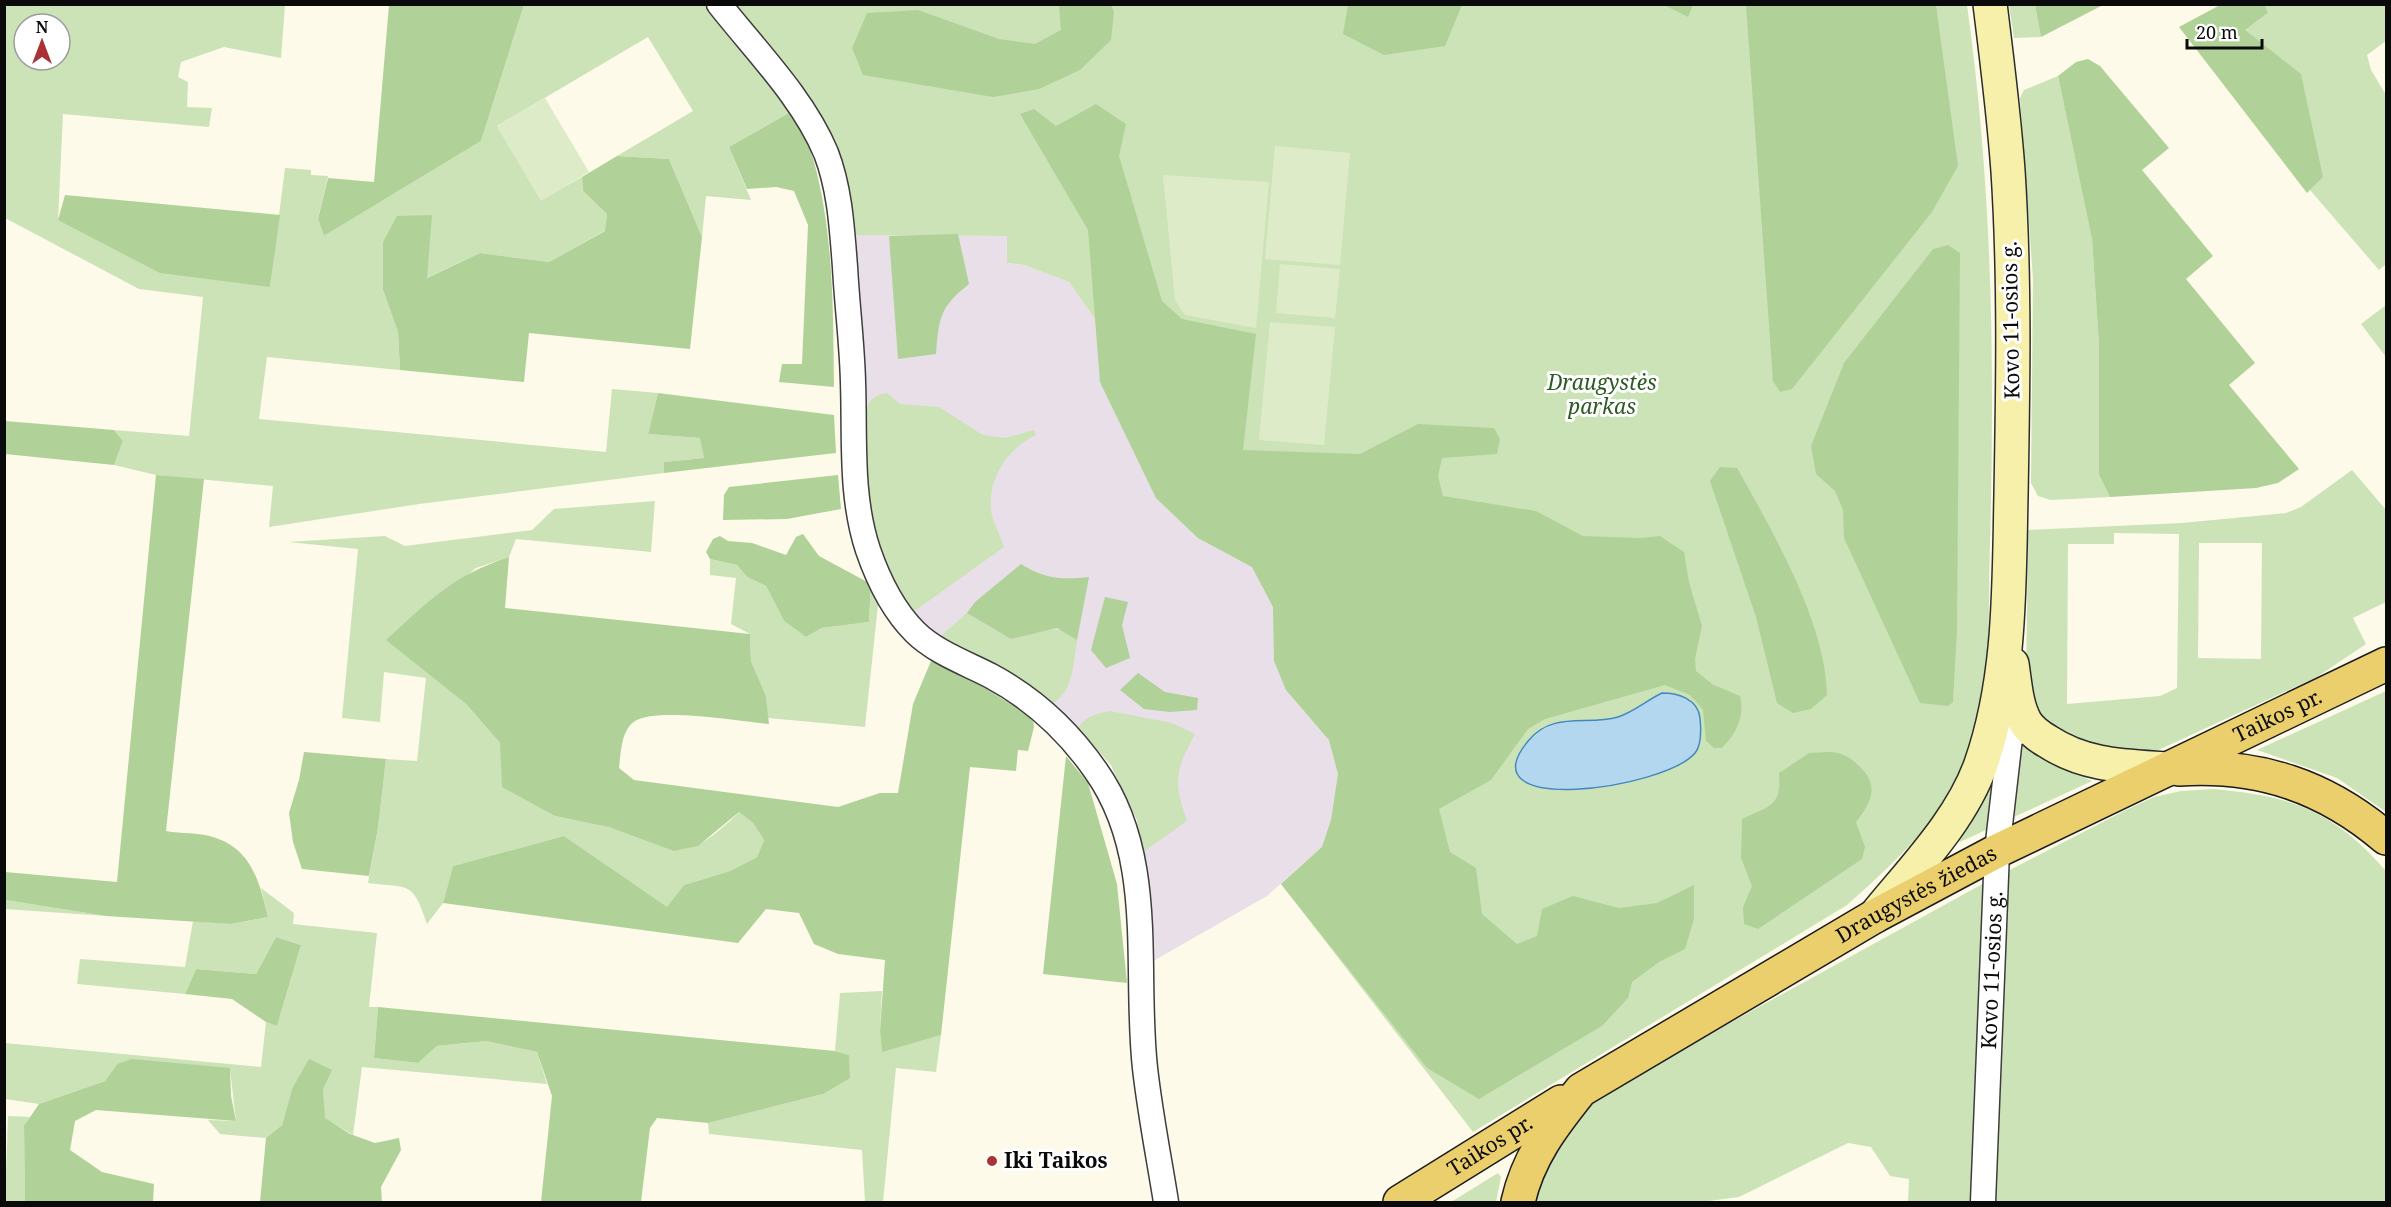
<svg xmlns="http://www.w3.org/2000/svg" width="2391" height="1207" font-family="'Noto Serif',serif">
<style>
.industrial{fill:#e8dfe8}
.green{fill:#cce3b7;fill-rule:evenodd}
.forest{fill:#b0d298}
.pitch{fill:#deebc8}
.water{fill:#b3d7ef;stroke:#4289be;stroke-width:1.5}
.lines{fill:none;stroke-linecap:round;stroke-linejoin:round}
.street-casing{stroke:#3d3d3d;stroke-width:27}
.secondary-casing{stroke:#2c2c2c;stroke-width:36}
.primary-casing{stroke:#1b1b1b;stroke-width:36}
.street{stroke:#fff;stroke-width:24}
.secondary{stroke:#f6f0ab;stroke-width:33}
.primary{stroke:#eacf6c;stroke-width:33}
.poi-dot{fill:#aa3234;stroke:#fff;stroke-width:2}
.labels{text-anchor:middle;stroke-width:6;stroke-linejoin:round;paint-order:stroke}
.street-label{font-size:21px;fill:#0a0a0a;stroke:#fff}
.park-label{font-size:21px;font-style:italic;fill:#2c5a22;stroke:#fff}
.poi-label{font-size:21px;font-weight:bold;fill:#0a0a0a;stroke:#fff;text-anchor:start}
</style>
<rect width="100%" height="100%" fill="#fdfae9"/>
<path class="industrial" d="M856 235 1008 236 1007 263 1024 265 1069 282 1095 319 1100 382 1198 538 1252 567 1273 607 1274 661 1286 690 1329 740 1338 774 1331 820 1322 847 1267 896 1148 964 1147 876 1143 852 1137 820 1111 765 1078 728 1046 699 933 635 908 610 864 416Z"/>
<g class="green">
<path d="M4 5H285L281 58 224 47 181 62 178 77 188 82 187 107 212 108 209 127 63 114 58 220 270 287 285 168 311 170V175L328 176 318 219 324 236 481 141 524 5H707L792 111 729 147 751 200 706 196 702 237 669 159 617 156 693 111 648 37 497 126 541 200 582 177 583 191 607 214 606 230 549 262 480 253 426 278 383 290 398 332 400 370 267 357 259 419 606 452 612 389 658 393 648 434 701 438 704 458 664 462V473L419 504 269 527 273 486 156 475 114 465 123 441 114 430 189 436 203 297 139 289 5 218ZM24 24H60V60H24Z"/>
<path d="M737 5H1967C1992 183 1995 362 1990 542 1988 604 1992 677 1975 737 1955 807 1900 858 1847 905L1473 1132 1281 884 1322 847 1331 820 1338 774 1329 740 1286 690 1274 661 1273 607 1252 567 1198 538 1156 498 1100 382 1095 319 1069 282 1024 265 1007 263V236L856 235C852 209 848 183 840 158 822 106 771 47 737 5Z"/>
<path d="M2009 5H2035L2041 37 2014 38Z"/>
<path d="M2265 5H2386V41L2367 55 2371 70 2386 95V264L2379 270 2310 190 2323 176 2245 30 2268 13Z"/>
<path d="M2058 76 2092 238 2099 345V475L2110 497 2051 500 2038 496 2031 483 2033 279 2020 98 2024 90Z"/>
<path d="M2386 305V357L2361 324Z"/>
<path d="M887 393 900 404 939 407 983 435 1005 438 1034 430 1036 435C1007 448 985 482 992 516 995 526 1001 537 1004 547L916 610H908L882 557 868 506 864 416C868 402 872 395 887 393Z"/>
<path d="M2352 470 2386 510V602L2353 618 2366 644 2317 677 2154 752 2119 755 2046 726 2029 701 2026 682 2028 530 2182 523 2286 513 2301 507ZM2114 533 2179 534 2177 688 2160 696 2067 704 2068 544H2114ZM2199 543H2262L2261 659 2198 658Z"/>
<path d="M655 501 651 552 516 539 509 557 476 568 387 640 466 704 500 743 555 816C574 820 593 822 611 827 676 848 682 869 739 812L753 823 764 840 757 857 730 871 684 885 667 908 564 836 453 866 443 903 427 924C413 881 410 888 368 883L378 828 386 759 417 761 426 678 384 672 380 722 342 718 358 549 288 542 385 536 405 546 532 530 554 509Z"/>
<path d="M710 559 737 565 747 577 766 586 784 621 806 637 822 628 869 622 871 584 878 605 865 727 768 718 766 696 751 661 750 634 731 624 736 578 710 575Z"/>
<path d="M967 613 1011 639C1033 634 1060 620 1077 640 1074 660 1073 695 1051 704L942 640V635Z"/>
<path d="M2386 691V812L2337 778 2257 750Z"/>
<path d="M1110 711 1172 723 1195 734C1175 771 1173 781 1187 821L1143 852 1137 820 1111 765 1078 728C1085 716 1097 714 1110 711Z"/>
<path d="M2020 740 2047 761 2092 781 1960 842 1956 839 1992 773Z"/>
<path d="M2213 789C2292 796 2333 810 2386 871V1202H1908L1909 1179 1890 1176 1871 1147 1848 1143 1739 1197 1701 1202H1536C1546 1163 1569 1128 1595 1097L1977 887 2128 809 2154 797 2181 791Z"/>
<path d="M261 888 294 913 293 924 377 933 369 1007H378L374 1058 418 1063 437 1046 486 1041 537 1052 547 1084 362 1067 353 1135 324 1118 323 1089H292L282 1125 266 1138 220 1134 208 1120 236 1121 230 1069 117 1064 105 1081 39 1104 5 1099V1043L261 1067 266 1022 277 1026 301 945 276 937 256 974 196 969 185 994 77 984 80 959 185 967 193 921 231 924 268 917Z"/>
<path d="M5 900 106 916 5 909Z"/>
<path d="M882 991 880 1031 882 1051 941 1035 936 1072 896 1068 883 1202H865L862 1150 709 1134 708 1123 823 1094 849 1055 835 1051 840 993Z"/>
<path d="M8 1116 30 1117 24 1127 25 1202H5Z"/>
<path d="M1498 1173 1501 1177 1496 1202H1451Z"/>
</g>
<g class="forest">
<path d="M389 5H524L481 141 324 236 318 219 328 178 374 182Z"/>
<path d="M1059 5H1111L1114 12 1111 40 1080 70 1039 89 993 97 863 75 852 48 867 13 918 10 999 39 1035 44 1061 30Z"/>
<path d="M1348 5V4L1462 5 1445 46 1384 55 1343 34Z"/>
<path d="M1664 5H1693L1688 17Z"/>
<path d="M1746 5H1936L1958 166 1932 212 1792 389 1780 392 1773 381Z"/>
<path d="M2035 5V4L2103 5 2041 37Z"/>
<path d="M2220 5H2265L2268 13 2245 30 2301 74 2323 177 2307 193 2179 27Z"/>
<path d="M2088 59 2100 66 2169 148 2142 170 2213 256 2186 279 2255 363 2229 385 2299 469 2278 483 2256 488 2110 497 2099 475V345L2092 239 2058 76 2076 62Z"/>
<path d="M1096 104 1126 124 1119 156 1162 301 1182 319 1256 334 1243 450 1360 454 1418 424 1494 428 1500 439 1497 454 1442 458 1438 476 1443 496 1536 511 1583 536 1642 538 1660 536 1684 552 1689 582 1702 626 1695 659 1696 671 1712 684 1740 696C1745 717 1736 734 1722 748H1714L1706 741 1703 710 1690 695 1665 685 1545 719 1528 729 1491 780 1439 809 1450 852 1476 868 1482 914 1517 944 1537 936 1542 909 1573 896 1619 908 1657 903 1694 885V919L1685 949 1659 962 1632 982 1628 998 1602 1026 1479 1099 1427 1068 1281 884 1322 847 1331 820 1338 774 1329 740 1286 690 1274 661 1273 607 1252 567 1198 538 1156 498 1100 382 1088 230 1020 114 1034 109 1056 126Z"/>
<path d="M792 111C799 127 809 145 814 162 834 235 833 312 834 387L779 382 782 364H802L808 225 794 191 776 187 747 189 729 147Z"/>
<path d="M617 156 669 159 702 237 690 349 529 333 524 382 400 370 398 332 383 290V242L397 216 432 215 427 278 480 253 549 262 605 231 607 214 583 191 582 177Z"/>
<path d="M65 195 280 215 270 287 160 273 58 220Z"/>
<path d="M958 234 969 284C940 307 939 317 936 354L898 359 889 236Z"/>
<path d="M1948 245 1960 253 1957 630 1953 702 1948 706 1920 703 1844 538 1843 510 1835 491 1816 474 1811 446 1844 363 1933 249Z"/>
<path d="M658 393 834 415 836 453 664 473V462L704 458 700 438 648 434Z"/>
<path d="M5 421 114 430 123 441 114 465 5 454Z"/>
<path d="M1720 467 1737 468C1772 530 1826 623 1827 695L1811 709 1793 713 1777 703 1756 617 1710 481Z"/>
<path d="M156 475 204 479 166 831C181 834 199 832 213 837 252 849 259 881 268 917L231 924 106 916 5 900V872L117 882Z"/>
<path d="M838 475 841 509 787 519 723 520 724 495 729 487Z"/>
<path d="M803 534 819 556 871 584 869 622 822 628 806 637 784 621 766 586 747 577 737 565 710 559 706 552 713 539 720 536 728 541 752 543 786 555 796 537Z"/>
<path d="M509 557 505 608 750 634 751 661 766 696 769 724C740 721 657 707 635 721 621 730 621 753 619 768L634 780 838 807 880 793H898L913 704 931 661 964 675 1033 718 1034 727 1028 751 1018 750 1016 771 970 767 941 1035 882 1052 880 1031 885 960 838 954 814 944 799 913 766 909 738 943 443 903 453 866 564 836 667 907 684 885 730 871 757 857 764 840 753 823 739 812 698 846 674 851 609 827 555 816 502 787 500 743 466 704 386 640C430 600 452 576 509 557Z"/>
<path d="M1021 564C1044 579 1063 580 1089 577L1077 640 1057 628 1011 639 967 613 975 602Z"/>
<path d="M1105 597 1128 602 1122 625 1130 658 1106 668 1091 650Z"/>
<path d="M1138 673 1165 692 1198 698 1197 710 1170 712 1144 709 1120 690Z"/>
<path d="M304 752 386 759 378 828 369 876 302 869 293 842 289 813 299 780Z"/>
<path d="M1809 753C1818 753 1829 751 1838 753 1846 755 1852 759 1858 765 1880 785 1872 801 1856 822L1865 847 1862 859 1758 929 1744 924 1743 907 1752 886 1741 858 1742 819C1769 806 1782 807 1779 773Z"/>
<path d="M1066 756 1088 783 1117 884 1127 983 1043 974Z"/>
<path d="M276 937 301 945 277 1026 266 1022 232 999 185 994 196 969 256 974Z"/>
<path d="M378 1007 835 1051 849 1055 850 1078 823 1094 708 1123 657 1118 650 1128 641 1202H541L552 1096 537 1052 486 1041 437 1046 418 1063 374 1058Z"/>
<path d="M132 1059 230 1068 231 1096 236 1121 96 1110 75 1121 70 1150 102 1172 154 1184 153 1202H25L24 1126 39 1104 105 1081 117 1064Z"/>
<path d="M309 1059 332 1070 323 1089 325 1118 350 1134 375 1143 399 1138 401 1150 381 1187 382 1202H260L266 1138 282 1125 292 1089Z"/>
</g>
<g class="pitch">
<path d="M545 98 589 172 541 201 497 126Z"/>
<path d="M1275 146 1350 153 1340 265 1265 259Z"/>
<path d="M1163 175 1269 182 1256 328 1185 315 1175 300Z"/>
<path d="M1280 264 1340 269 1335 318 1276 313Z"/>
<path d="M1270 322 1335 327 1324 445 1259 440Z"/>
</g>
<path class="water" d="M1662 693C1678 693 1698 699 1700 718 1701 728 1702 745 1695 753 1665 789 1462 818 1529 740 1553 711 1587 726 1618 717 1634 712 1647 700 1662 693Z"/>
<g class="lines">
<g class="street-casing">
<g id="street">
<path d="M719 4C756 51 803 98 826 153 840 189 842 229 845 267 847 305 852 343 853 382 855 438 850 496 868 550 878 579 893 610 915 632 935 652 966 663 991 676 1034 699 1069 732 1096 771 1157 857 1134 970 1145 1068 1150 1113 1159 1158 1166 1202"/>
<path id="s1" d="M1983 1202 1997 851 2010 738 2027 724"/>
</g>
</g>
<g class="secondary-casing">
<g id="secondary">
<path d="M2012 664C2015 683 2016 706 2026 723 2031 730 2040 737 2047 741 2085 766 2124 766 2168 769"/>
<path d="M1875 916C1912 870 1961 821 1981 764 2011 678 2009 585 2011 495 2013 387 2015 279 2008 171 2004 115 1997 60 1990 4"/>
</g>
</g>
<g class="primary-casing">
<g id="primary">
<path d="M2179 769C2259 764 2325 786 2386 838"/>
<path id="s2" d="M1400 1202 1561 1102"/>
<path id="s3" d="M1518 1202C1528 1157 1553 1125 1581 1090L1875 916 1997 851 2386 664"/>
</g>
</g>
<use href="#street" class="street"/>
<use href="#secondary" class="secondary"/>
<use href="#primary" class="primary"/>
</g>
<circle class="poi-dot" cx="992" cy="1161" r="6"/>
<g class="labels">
<g class="street-label">
<text transform="translate(2011 320) rotate(-91)" y="7">Kovo 11-osios g.</text>
<text dy="7" stroke="none"><textPath href="#s3" startOffset="921">Taikos pr.</textPath></text>
<text dy="7" stroke="none"><textPath href="#s3" startOffset="518">Draugystės žiedas</textPath></text>
<text dy="7" stroke="none"><textPath href="#s1" startOffset="232">Kovo 11-osios g.</textPath></text>
<text dy="7" stroke="none"><textPath href="#s2" startOffset="106">Taikos pr.</textPath></text>
</g>
<g class="park-label">
<text x="1602" y="390">Draugystės<tspan x="1602" dy="24">parkas</tspan></text>
</g>
<g class="poi-label">
<text x="1004" y="1168">Iki Taikos</text>
</g>
</g>
<rect width="2391" height="1207" fill="none" stroke="#0a0a0a" stroke-width="12"/>
<g transform="translate(42 42)"><circle r="28" fill="#ffffff" stroke="#9d9d9d" stroke-width="1.5"/>
<path d="M0-4.5L10 22L0 15L-10 22Z" fill="#aa3234"/>
<text y="-9" font-size="16" font-weight="bold" text-anchor="middle" fill="#0a0a0a">N</text>
</g>
<path d="M2187 39v9h75v-9" fill="none" stroke="#0a0a0a" stroke-width="3"/>
<text x="2196" y="39" font-size="18" fill="#0a0a0a" stroke="#ffffff" stroke-width="4.5" paint-order="stroke">20 m</text>
</svg>
